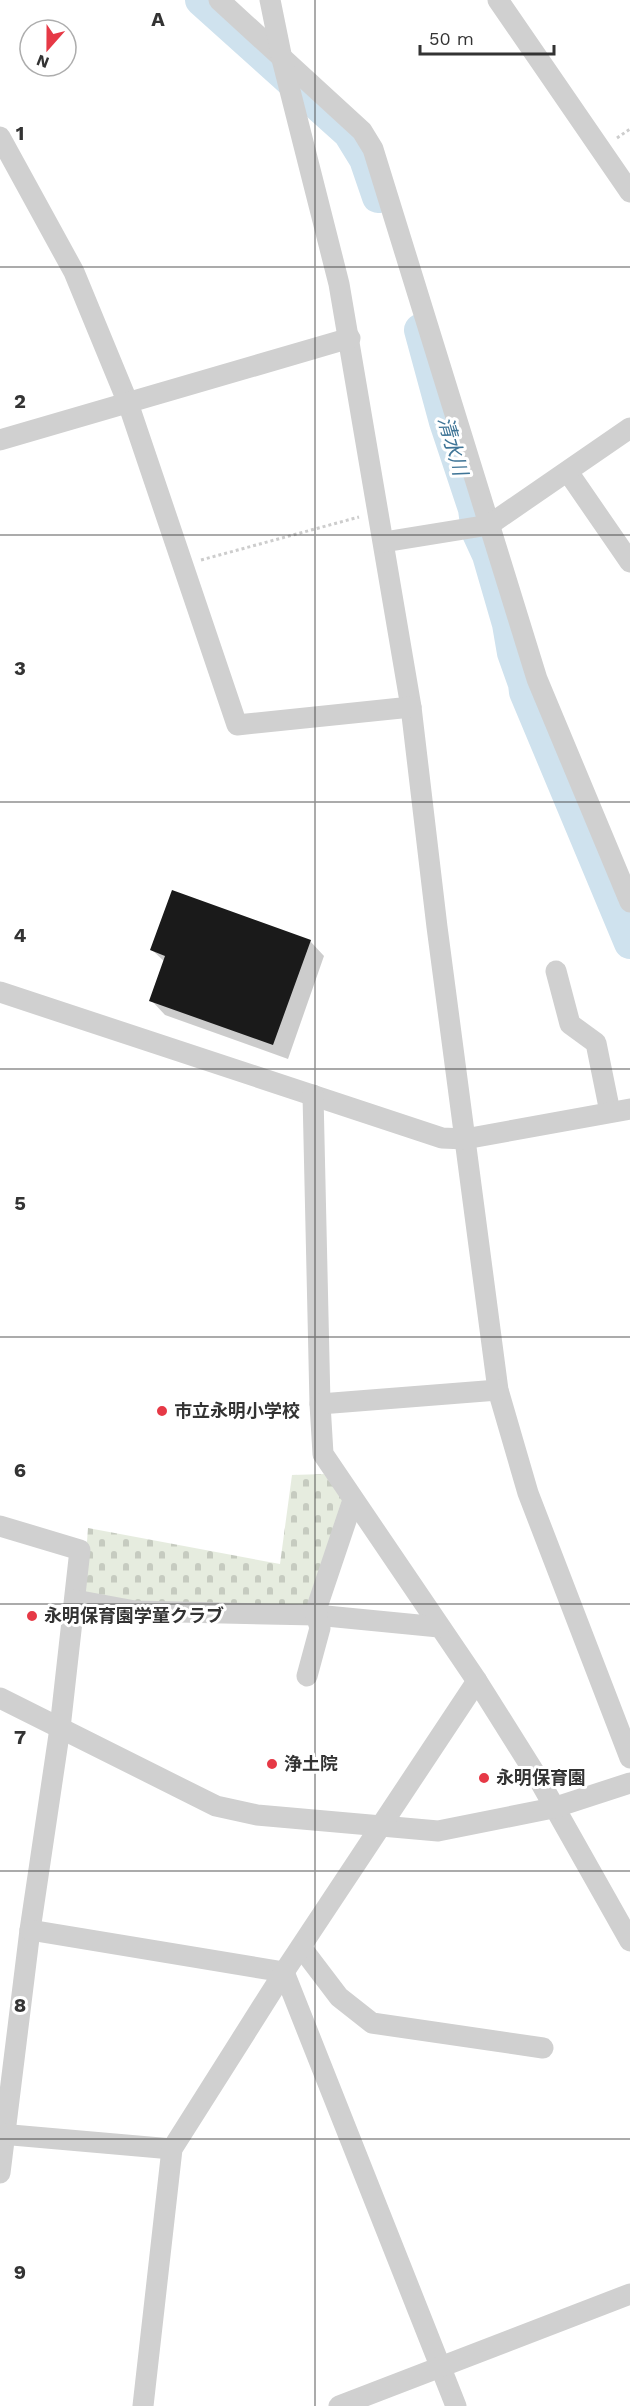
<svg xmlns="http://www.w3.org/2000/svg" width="630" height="2406" font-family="'Work Sans','Noto Sans JP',sans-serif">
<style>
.cemetery{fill:url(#cemetery-stones)}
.shadow{fill:#0003}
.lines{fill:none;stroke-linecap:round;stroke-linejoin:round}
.river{stroke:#cfe2ee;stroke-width:32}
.building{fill:#1a1a1a}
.path{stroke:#cdcdcd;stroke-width:3;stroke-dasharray:3 3;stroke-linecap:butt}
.minor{stroke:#d0d0d0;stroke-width:21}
.grid{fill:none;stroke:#333;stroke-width:1.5;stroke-opacity:0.55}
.poi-dot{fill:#e63946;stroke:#fff;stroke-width:2}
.labels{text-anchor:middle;stroke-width:6;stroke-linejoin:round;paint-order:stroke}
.poi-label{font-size:18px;font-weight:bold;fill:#333;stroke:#fff;text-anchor:start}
.water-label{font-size:20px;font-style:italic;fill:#3f7597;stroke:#fff}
.grid-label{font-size:20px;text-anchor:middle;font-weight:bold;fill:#333;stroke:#fff;stroke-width:6;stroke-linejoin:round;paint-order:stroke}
</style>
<defs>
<pattern id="cemetery-stones" width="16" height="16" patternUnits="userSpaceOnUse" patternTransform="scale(1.5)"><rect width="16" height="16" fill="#e6ecdf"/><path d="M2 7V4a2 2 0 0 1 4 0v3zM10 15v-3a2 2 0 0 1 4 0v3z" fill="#c6cbc0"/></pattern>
</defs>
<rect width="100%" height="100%" fill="#fff"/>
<path class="cemetery" d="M324 1474 344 1501 307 1609 140 1607 83 1596 88 1528 280 1564 292 1475Z"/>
<path class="shadow" d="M310 941 324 956 288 1059 165 1015 151 1000 165 962 152 950Z"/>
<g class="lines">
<g class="river">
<path d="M201 0 349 133 365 159 378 197"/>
<path d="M420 330 445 422 474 509 477 531 488 555 508 624 513 653 524 684 525 692 630 943"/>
</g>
</g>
<path class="building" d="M172 890 311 940 273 1045 149 1001 165 956 150 950Z"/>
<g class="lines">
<g class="path">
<path d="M617 138 630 129"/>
<path d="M201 560 359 517"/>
</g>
<g class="minor">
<path d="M219 0 362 131 373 149 537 679 630 902"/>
<path d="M270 0 282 59 339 284 411 707 437 927 498 1390 528 1493 630 1758"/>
<path d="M498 0 630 192"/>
<path d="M0 137 74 272 128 403 237 725 411 707"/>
<path d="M0 440 350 338"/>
<path d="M568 472 630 562"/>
<path d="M384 542 489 525 630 428"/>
<path d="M556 971 570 1024 596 1043 610 1112"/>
<path d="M0 992 442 1138 465 1139 630 1109"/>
<path d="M313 1095 320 1404 323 1454 477 1681 538 1778 630 1941"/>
<path d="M320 1404 498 1390"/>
<path d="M0 1526 80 1550 60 1728 30 1930 0 2173"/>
<path d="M75 1600 135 1611 316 1615 439 1627"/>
<path d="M307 1676 320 1628 316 1615 318 1604 353 1500"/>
<path d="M0 1698 216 1806 257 1815 438 1831 553 1808 630 1783"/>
<path d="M30 1930 284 1972 456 2406"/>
<path d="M301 1947 339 1997 372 2023 543 2048"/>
<path d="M0 2134 172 2149"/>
<path d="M143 2406 172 2149 284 1972 477 1681"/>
<path d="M339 2406 630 2294"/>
</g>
</g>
<path class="grid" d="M315 0V2406M0 267H630M0 535H630M0 802H630M0 1069H630M0 1337H630M0 1604H630M0 1871H630M0 2139H630"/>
<g class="poi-dot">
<circle cx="162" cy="1411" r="6"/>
<circle cx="32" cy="1616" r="6"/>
<circle cx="272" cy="1764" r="6"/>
<circle cx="484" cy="1778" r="6"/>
</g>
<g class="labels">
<g class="poi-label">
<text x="174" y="1417">市立永明小学校</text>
<text x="44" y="1622">永明保育園学童クラブ</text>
<text x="284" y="1770">浄土院</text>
<text x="496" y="1784">永明保育園</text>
</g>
<g class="water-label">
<text transform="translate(453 446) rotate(74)" y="7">清水川</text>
</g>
</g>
<g class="grid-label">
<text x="158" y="26">A</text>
<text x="20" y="140">1</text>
<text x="20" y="408">2</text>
<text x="20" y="675">3</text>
<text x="20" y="942">4</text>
<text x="20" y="1210">5</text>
<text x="20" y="1477">6</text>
<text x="20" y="1744">7</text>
<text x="20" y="2012">8</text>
<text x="20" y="2279">9</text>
</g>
<g transform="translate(48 48) rotate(201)"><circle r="28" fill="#ffffff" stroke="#adadad" stroke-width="1.5"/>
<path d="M0-4.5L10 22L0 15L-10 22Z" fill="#e63946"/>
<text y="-9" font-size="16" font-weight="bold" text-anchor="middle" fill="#333333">N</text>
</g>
<path d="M420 45v9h134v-9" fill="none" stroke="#333333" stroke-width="3"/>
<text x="429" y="45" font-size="18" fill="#333333" stroke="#ffffff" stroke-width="4.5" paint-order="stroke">50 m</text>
</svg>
